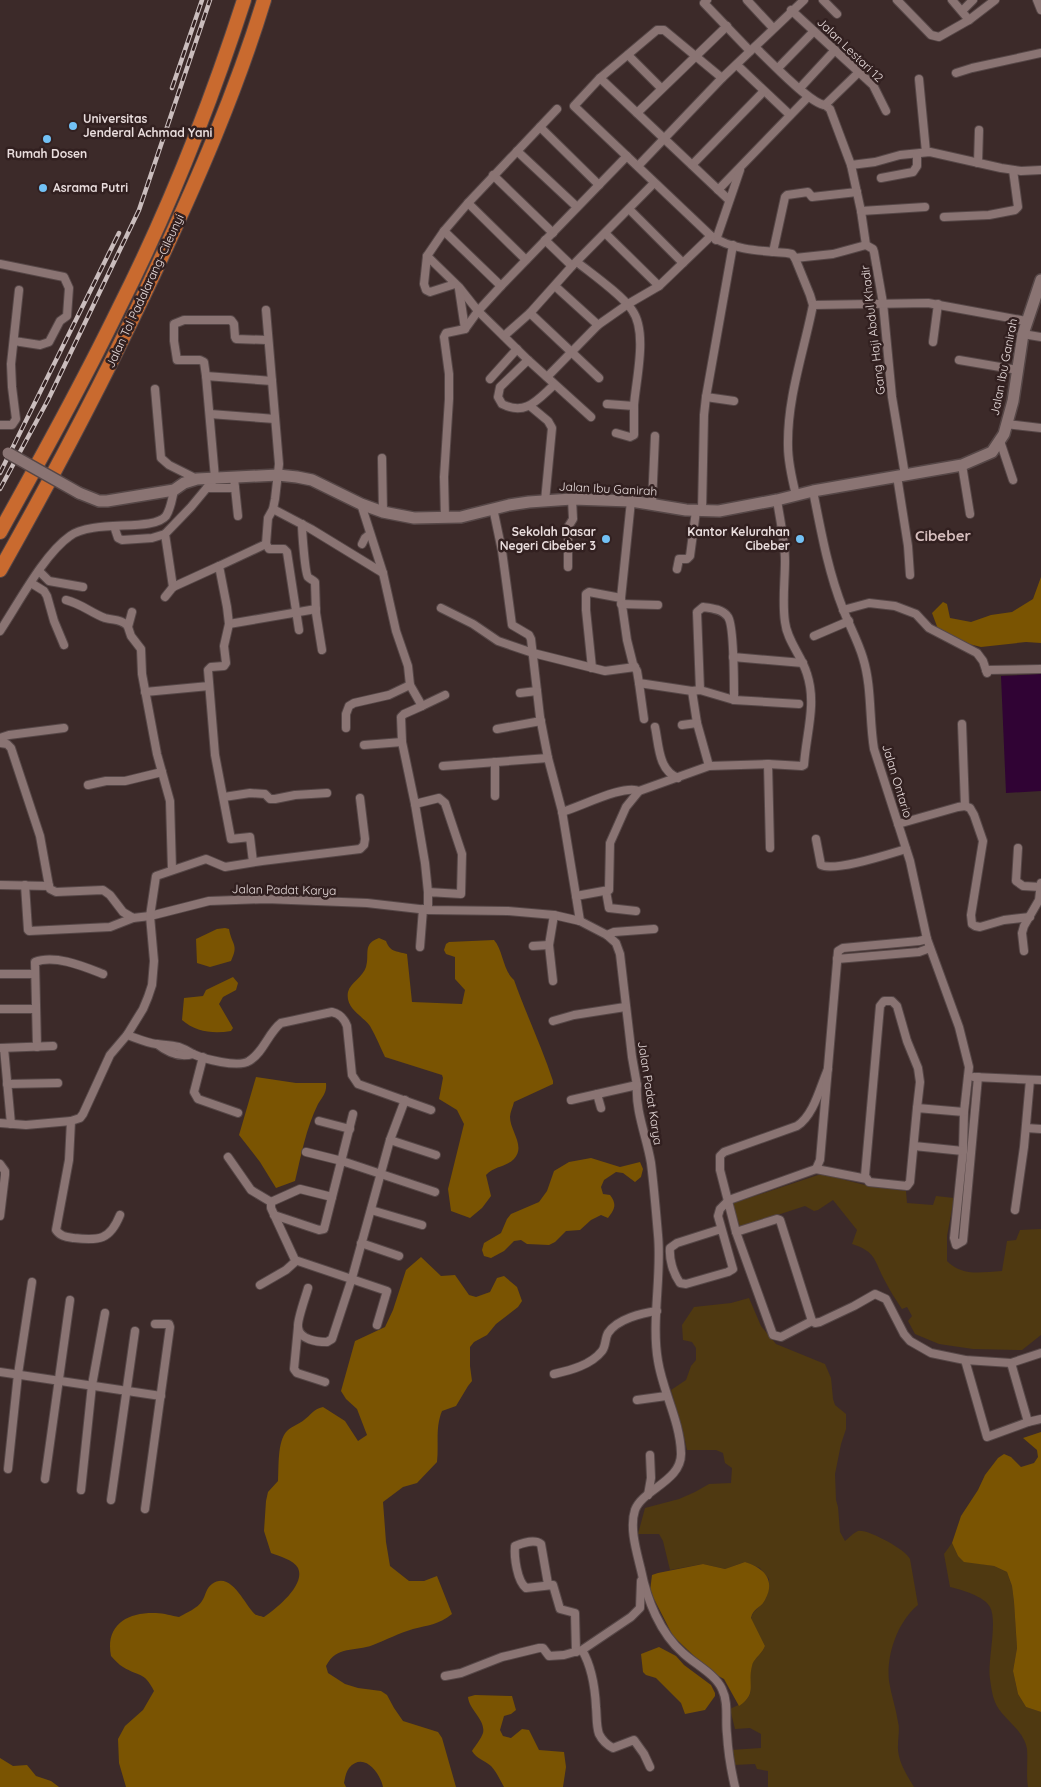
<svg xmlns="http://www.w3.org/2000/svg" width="1041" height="1787" font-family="Quicksand,sans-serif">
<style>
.green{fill:#4f3911}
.forest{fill:#7a5402}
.water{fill:#300334}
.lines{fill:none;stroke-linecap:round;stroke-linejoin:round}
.minor-casing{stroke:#564747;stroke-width:10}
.secondary-casing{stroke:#564747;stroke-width:14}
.motorway-casing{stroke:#564747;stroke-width:16}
.minor{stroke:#8a7473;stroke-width:8}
.secondary{stroke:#8a7473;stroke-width:11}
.motorway{stroke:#c96a2f;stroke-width:14}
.rail-casing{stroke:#cabdbd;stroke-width:4.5}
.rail{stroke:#322020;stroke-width:2.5;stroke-dasharray:8;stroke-linecap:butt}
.secondary-bridge-casing{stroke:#564747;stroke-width:14;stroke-linecap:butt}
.secondary-bridge{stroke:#8a7473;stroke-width:11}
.poi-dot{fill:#72c1f5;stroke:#322020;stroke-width:2}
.labels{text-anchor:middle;stroke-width:5;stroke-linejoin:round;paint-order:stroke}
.street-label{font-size:12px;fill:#e9dddd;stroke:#322020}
.poi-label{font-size:12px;font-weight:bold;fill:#e9dddd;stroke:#322020;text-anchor:start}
.quarter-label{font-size:15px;font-weight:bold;fill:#d6bebd;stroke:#322020}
</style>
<rect width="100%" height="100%" fill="#3c2a29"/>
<g class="green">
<path d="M821 1174 873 1187 906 1191 907 1203 933 1205 936 1196 954 1198 947 1236V1261C963 1277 981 1272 1002 1271L1007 1241 1016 1240 1020 1230 1041 1229V1335L1022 1350 973 1349 939 1344 915 1334 908 1321 912 1316 907 1307 902 1309C896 1300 890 1291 885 1281 874 1261 877 1252 852 1244L857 1230 833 1200 818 1210 814 1211 805 1206 740 1227 733 1207 734 1203Z"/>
<path d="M749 1298 761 1326 776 1344 825 1364 831 1378 833 1399 835 1405 846 1414V1429L841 1444 835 1474 836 1500 838 1507 840 1532 845 1541C849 1538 853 1533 858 1531 868 1529 906 1550 910 1559L918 1605C898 1621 886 1655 889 1681 891 1695 896 1708 898 1722 900 1729 898 1737 898 1745 897 1760 906 1774 914 1787H768V1771L757 1769 755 1764 733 1765 731 1750 761 1748V1734L750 1728 735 1729 730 1709C763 1695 744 1690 752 1665 754 1658 762 1654 765 1646L751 1619C753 1610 758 1609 763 1603 768 1597 769 1586 769 1579L760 1568 745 1562 725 1569 703 1564 670 1570 663 1541 659 1534H638L645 1508 679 1499 695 1492 709 1484 731 1483 732 1468 725 1463 723 1453 716 1450H687L682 1427 671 1390 686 1380 691 1366 696 1360V1348L692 1342 683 1340 682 1325 694 1307 731 1303Z"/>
<path d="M952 1543 958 1556 964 1561 994 1566 1007 1572 1012 1586 1014 1602 1017 1648 1013 1671 1018 1694 1026 1707 1041 1712V1787H1028C1026 1775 1028 1761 1027 1749 1024 1729 1001 1718 995 1702 992 1695 991 1686 990 1679 987 1662 998 1622 990 1607 984 1596 962 1590 950 1587L944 1554Z"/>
</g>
<g class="forest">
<path d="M1041 577V643L1026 642 981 647 969 644 938 629 932 613 943 602 947 604 950 618 971 622 991 615 1012 612 1033 599Z"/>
<path d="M225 928 229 929C232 946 239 944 231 961L210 967 197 963 196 939 217 929Z"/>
<path d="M379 938 386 941C390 952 396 951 407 954L412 1002 462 1004 465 990 455 979V957L446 954 444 950 446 944 449 942 494 940C503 950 503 971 514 980 526 1014 542 1047 553 1081V1084L514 1102C513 1107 510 1112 510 1117 510 1131 526 1146 514 1159 506 1167 494 1166 486 1175L491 1196 482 1208 470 1218 451 1211 448 1189 464 1124 457 1110 439 1099 443 1078 442 1075 385 1057C380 1047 376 1036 370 1026 362 1015 345 1009 348 992 350 983 363 977 366 967 370 954 362 944 379 938Z"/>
<path d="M233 977 238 983 236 990 223 997 219 1004 233 1028 231 1031C213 1034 196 1032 182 1020L184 998 203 996 206 990Z"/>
<path d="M256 1077 296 1083H326C327 1092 323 1096 318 1104 306 1128 301 1156 295 1181L276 1188 260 1162 239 1135Z"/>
<path d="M591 1158 620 1167 640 1162 643 1169 641 1177 635 1182 623 1173 616 1172 604 1180 601 1187 603 1194 610 1195C617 1204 615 1209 608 1218L601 1215 591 1220 580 1230 566 1231 555 1242 549 1245 527 1244 521 1240 514 1241 504 1251 491 1258 484 1256 482 1250 484 1243 501 1233 507 1219 511 1214 539 1202 547 1191 554 1171 569 1162Z"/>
<path d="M421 1257 441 1276 455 1275 469 1295 476 1297 490 1292 497 1278 504 1276 517 1287 522 1301 518 1307 496 1324 487 1335 474 1342 470 1347V1366L472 1381 468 1386 456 1406 442 1411C435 1428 439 1444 437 1462L417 1483 403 1487 383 1502 386 1542 390 1566 409 1581H424L437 1576 452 1614C438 1625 428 1625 413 1629 399 1633 386 1640 373 1645 355 1652 337 1645 326 1666L328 1673 345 1684 358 1688 381 1691 387 1695 394 1708 403 1721 438 1732 442 1738 456 1787H383C380 1773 364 1751 349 1768 346 1772 345 1778 344 1783L346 1787H126L119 1763 118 1739 125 1726 143 1710 154 1691C144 1671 139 1677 123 1667 119 1665 115 1660 111 1656 105 1625 127 1612 156 1613 164 1613 172 1616 179 1617 186 1613 198 1608 202 1601 206 1595 206 1588 212 1584 232 1570 245 1607 256 1615 257 1615 263 1617 264 1617 276 1609 306 1585 298 1568 294 1560 279 1556 271 1553L264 1531 266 1501 268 1492 278 1481C279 1468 277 1441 287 1431 292 1426 299 1424 304 1420 311 1415 313 1409 323 1407L345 1421 358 1441 367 1435 357 1409 346 1399 341 1391 355 1341 385 1327 393 1310 406 1270Z"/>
<path d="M1041 1432V1712L1026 1707 1018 1694 1013 1671 1017 1648 1014 1602 1012 1586 1007 1572 994 1566 964 1562 958 1556 952 1543 961 1516 978 1490 985 1475 998 1458 1004 1454 1011 1457 1021 1467 1034 1463 1038 1457 1037 1450 1023 1438Z"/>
<path d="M745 1562C764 1568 776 1580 765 1600 761 1608 753 1608 751 1618L765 1646C762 1654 753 1659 752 1666 747 1685 758 1693 739 1706L724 1679 711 1672 673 1636 650 1591 652 1575 658 1573 703 1564 725 1569Z"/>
<path d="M659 1647 676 1656 684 1665 711 1685 715 1693V1696L705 1710 685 1714 681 1703 656 1678 646 1675 643 1672 641 1654Z"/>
<path d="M475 1695 512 1696 516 1710 511 1714 504 1716 500 1730 503 1736 511 1738 522 1729 529 1730 539 1750 564 1752 566 1767 563 1787H504C500 1780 496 1771 491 1766 484 1760 477 1759 472 1751 475 1746 481 1739 483 1733 486 1720 469 1710 468 1697Z"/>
<path d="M0 1758 13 1766 27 1765 36 1776 51 1781 59 1787H0Z"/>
</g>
<path class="water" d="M1041 674V791L1006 793 1001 676Z"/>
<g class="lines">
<g class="minor-casing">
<g id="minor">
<path d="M707 0 704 3 750 51"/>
<path d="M747 0 773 28"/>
<path d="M823 0 837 14"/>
<path d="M897 0 931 35 939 37 969 20 995 0"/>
<path d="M952 0 969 20"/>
<path d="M1037 0 1041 10"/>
<path d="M791 10 873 85 886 111"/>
<path d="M962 11 973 0"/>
<path d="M755 47C769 60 810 104 825 105"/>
<path d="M628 55 661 88"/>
<path d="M737 65 790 115"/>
<path d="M778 68 814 31"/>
<path d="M956 73 972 68 1041 53"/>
<path d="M600 78 729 200"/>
<path d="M722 78 664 30H657L600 78 574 106 711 236C732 250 762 251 787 253L792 254 795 258 810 295 813 305C804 351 787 398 788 446 788 462 792 479 796 495"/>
<path d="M919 79 926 152"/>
<path d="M800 88 835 50"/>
<path d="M825 105 830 109 851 165 861 211 866 245 873 249 874 252 883 303 892 397 905 475"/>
<path d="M825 105 859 72"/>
<path d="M637 113 727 26"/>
<path d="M540 127 599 185"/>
<path d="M517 151 577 207"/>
<path d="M978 163 979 130"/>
<path d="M692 165 764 91"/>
<path d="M851 165 875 162 900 155 930 152 1001 168 1021 171 1041 170"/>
<path d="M638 166 722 78 804 0"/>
<path d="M493 175 553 233"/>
<path d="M881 178 913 172 917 166V154"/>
<path d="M718 190 808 97"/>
<path d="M468 203 526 260"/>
<path d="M629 209 683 263"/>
<path d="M861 211 925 207"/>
<path d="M944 217 989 215 1015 210 1018 207 1013 170"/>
<path d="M444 231 501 286"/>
<path d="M606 234 659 286"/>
<path d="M545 240 572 266"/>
<path d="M716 240 740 170"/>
<path d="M773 252 785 197 787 195 808 192 812 197 857 192"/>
<path d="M427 256 459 287 478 311 528 360 591 417"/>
<path d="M795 258 833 254 866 245"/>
<path d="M577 262C592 274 622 295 632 310 648 332 636 379 634 405 634 415 634 425 634 435L630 437 616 433"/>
<path d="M0 264 64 277 69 288 67 316 60 321 49 342 40 345 14 341"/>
<path d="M455 284 430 292 426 290 424 284 427 256 444 231 468 203 557 109"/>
<path d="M555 286 598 325"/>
<path d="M459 289 465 329"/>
<path d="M813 305 928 303 1026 321"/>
<path d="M530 313 599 378"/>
<path d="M1023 334 1041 337"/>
<path d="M504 336 530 313 572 266 654 183"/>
<path d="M267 340 236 339 235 337 234 324 231 320H184L174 324V341L177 360H200L204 362 206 376 272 381"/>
<path d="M933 342 938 304"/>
<path d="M528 360 500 387 498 397 502 404C526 416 537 400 554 385"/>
<path d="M959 360 1018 370"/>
<path d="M547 377 598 325 628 304 659 286 711 236"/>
<path d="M490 379 517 349"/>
<path d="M155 389 161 458 169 465 197 479"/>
<path d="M706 397 734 401"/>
<path d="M607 404 634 406"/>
<path d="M530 406 548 421 552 428 545 501"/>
<path d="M210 414 275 419"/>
<path d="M1006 424 1041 428"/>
<path d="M0 425H12L16 419 12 387 11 364 19 290"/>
<path d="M1000 441 1013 480"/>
<path d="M382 458 383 512"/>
<path d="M962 465 970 514"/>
<path d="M897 476 908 546 910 575"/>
<path d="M234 478 238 516"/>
<path d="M207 488H235"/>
<path d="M813 491C821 531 828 571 843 609 849 625 858 641 863 658 872 687 869 719 874 749L910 861 927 939 959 1027 969 1067 964 1112 963 1151 954 1238 956 1245 963 1241 978 1077"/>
<path d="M631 501 621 598 627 640 633 664 637 671 639 683 692 691 700 690 734 700 799 704"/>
<path d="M361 504 383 573 396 631 408 666 410 685 422 706 404 714 401 717 402 742 415 804 439 798 445 803 462 854 461 894 428 892V910"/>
<path d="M652 504 655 436"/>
<path d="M493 508 502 551 512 625 529 635 531 639 540 717 548 758 562 811 576 896"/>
<path d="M273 509 311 529 383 573"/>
<path d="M702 511 704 415 706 397 733 245"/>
<path d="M445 518 444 477 449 399V374L444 337 446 333 465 329 478 311 501 286 627 156"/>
<path d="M302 524C302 532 305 573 308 577 310 579 313 580 315 582L316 613 322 650"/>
<path d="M114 526 118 538 122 540 152 538 165 534"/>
<path d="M266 544 269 549H284L287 552 299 630"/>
<path d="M362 544 365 538 370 534"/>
<path d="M568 567V527L573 519 572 499"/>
<path d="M677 569 679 559H687L690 556 696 511"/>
<path d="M39 571 49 581 83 587"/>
<path d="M31 583 44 591 47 596 54 621 64 645"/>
<path d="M173 587 165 534 191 507 215 478 206 376"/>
<path d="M165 597 173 587 219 566"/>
<path d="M66 600C82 604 91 613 105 618 115 621 118 618 127 625"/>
<path d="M621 604 658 605"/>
<path d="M441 608 473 624 498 641 533 653 605 671 635 667"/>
<path d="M843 610 869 603 895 606 916 614 929 628 977 653 983 661 987 673"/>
<path d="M132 612 128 627 131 636 141 649 142 674 157 754 170 801 172 870"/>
<path d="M229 624 316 609"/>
<path d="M0 631C18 604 44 554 70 536 93 519 153 532 166 516 171 508 172 499 174 490"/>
<path d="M814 636 849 621"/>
<path d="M733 657 803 663"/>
<path d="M592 668 586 610V594L589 592 621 598"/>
<path d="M986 670 1041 669"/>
<path d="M639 683 644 719"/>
<path d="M700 690 697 612 703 607C711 608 723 609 728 617 734 625 734 686 734 700"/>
<path d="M692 691 697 723 709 766"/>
<path d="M145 692 209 686"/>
<path d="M520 693 537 691"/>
<path d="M422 706 445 695"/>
<path d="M962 724 965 806"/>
<path d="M682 725 697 723"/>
<path d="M655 727C659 745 658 770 678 778"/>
<path d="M346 728V714L349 706 354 703 389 695 410 685"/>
<path d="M497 729 541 721"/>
<path d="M0 738 9 735 64 728"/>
<path d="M0 743 7 744 11 748 40 836 49 886"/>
<path d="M364 745 402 742"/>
<path d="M495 762V796"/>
<path d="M768 764 770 848"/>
<path d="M443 766 548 758"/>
<path d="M88 785 106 781H125L162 772"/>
<path d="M224 797 250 793 265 794 270 799H275L295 795 327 793"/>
<path d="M415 804 425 863 428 892"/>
<path d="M562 812C580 807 624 784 639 791"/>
<path d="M898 824 958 807 965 806 970 808 974 815 983 841 971 915 972 924 975 926 980 927 1004 920 1030 917"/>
<path d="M816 839 821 865C835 872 889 854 906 849"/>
<path d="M1018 848 1016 881 1023 886 1041 887"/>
<path d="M253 862 250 837 231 839 215 755 208 670 211 667 224 666 226 663 224 646 229 624 227 607 219 566 266 544 268 518 273 509 275 499 279 464 266 310"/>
<path d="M0 885 49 886"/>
<path d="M25 885 28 930 29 931 110 927 133 918"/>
<path d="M49 886 50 889 56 892 103 890 110 895 123 912 133 918 150 916 209 901 266 899 367 903 428 910 508 911 554 915 580 921 607 935 616 943 620 954 632 1057 637 1085C635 1111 647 1138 651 1163 654 1187 656 1212 658 1235 662 1276 651 1321 658 1361 663 1392 680 1421 681 1453 682 1481 643 1489 635 1510 629 1528 637 1553 641 1570 647 1600 660 1633 683 1653 696 1665 715 1674 722 1689 729 1703 725 1720 727 1734 728 1752 731 1770 735 1787"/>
<path d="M606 891 609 908 636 911"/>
<path d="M580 921 576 896 609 890 610 843 626 807 639 791 709 766 768 764 802 766 804 765C806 734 817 704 807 674 802 656 787 641 785 622 782 602 785 581 785 561 785 541 780 520 777 500"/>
<path d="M607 935 614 932 654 929"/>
<path d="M533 946 549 945"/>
<path d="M420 947 423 909"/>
<path d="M1024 951 1022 933 1024 926 1039 900 1041 883"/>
<path d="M837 959 919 952 930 948"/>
<path d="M0 974H35"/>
<path d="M553 981 549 945 554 915"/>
<path d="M0 1009H36"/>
<path d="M553 1021 574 1015 625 1007"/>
<path d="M127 1035C136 1038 147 1043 156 1044 164 1045 171 1045 179 1047 185 1049 188 1051 193 1054 204 1059 238 1068 249 1061 264 1052 268 1033 281 1023L332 1012C340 1014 344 1018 347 1026L352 1075 358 1084 431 1110"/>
<path d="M157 1044C167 1052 180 1058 193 1054"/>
<path d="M37 1047 35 962C55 954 85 967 103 974"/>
<path d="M0 1048 53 1046"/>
<path d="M4 1048 11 1124"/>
<path d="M203 1057 194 1092 198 1099 238 1113"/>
<path d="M828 1069C820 1087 814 1115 797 1126L724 1152 720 1156V1170L736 1232 773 1335 781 1337 812 1321 815 1323 820 1322 854 1306 875 1294 886 1299 904 1334 910 1341 931 1353 965 1360 1011 1363 1041 1353"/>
<path d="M974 1077 1041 1080"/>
<path d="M7 1084 58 1083"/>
<path d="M597 1094 601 1108"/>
<path d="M571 1100 637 1085"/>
<path d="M71 1121 69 1160 56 1230C61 1237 67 1237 74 1238 99 1241 110 1240 120 1215"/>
<path d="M319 1121 350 1129"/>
<path d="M0 1123 26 1125 71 1121 80 1118 83 1114 110 1055 127 1035 143 1009 148 997 152 985 154 961 150 916 156 876 206 859 225 867 262 861 360 849 364 845 365 839 360 798"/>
<path d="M1026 1128 1041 1129"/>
<path d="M390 1140 436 1155"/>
<path d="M914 1146 963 1151"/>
<path d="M306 1152 342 1161 435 1192"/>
<path d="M228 1157 251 1190 271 1202"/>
<path d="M0 1164 5 1171V1175L0 1216"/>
<path d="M816 1169 820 1160 838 951 843 948 919 941 927 939"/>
<path d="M867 1179 865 1176 880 1006 884 1001H892L897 1006 907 1041 918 1068 920 1082 917 1108"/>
<path d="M332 1197 300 1189 271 1202V1208L295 1260 387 1291 377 1325"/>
<path d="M371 1210 422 1225"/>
<path d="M1015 1210 1024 1147 1030 1080"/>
<path d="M274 1215 319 1230 324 1229 353 1114"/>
<path d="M721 1229 677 1243 670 1248C669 1259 673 1273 680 1283L686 1284 728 1272 733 1269 718 1216 720 1209 729 1200 816 1169 867 1179 869 1182 907 1186 910 1182 917 1108 964 1112"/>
<path d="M736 1232 777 1219 780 1220 812 1321"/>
<path d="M361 1243 399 1256"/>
<path d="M260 1285 286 1270 296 1261"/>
<path d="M308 1288C306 1296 297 1320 298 1327 299 1340 318 1342 327 1342L332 1339 352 1278 390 1140 405 1100"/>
<path d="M298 1327 294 1369 297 1373 325 1382"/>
<path d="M965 1360 987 1437 1028 1422 1041 1419"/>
<path d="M1011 1363 1028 1422"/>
<path d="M0 1372 161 1396"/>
<path d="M554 1374C571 1370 591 1365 602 1351 606 1346 605 1338 608 1333 617 1319 642 1313 657 1311"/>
<path d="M637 1400 666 1396"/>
<path d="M8 1469 18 1374 32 1282"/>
<path d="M45 1479 70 1300"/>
<path d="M81 1490 92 1385 105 1313"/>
<path d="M648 1495 651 1478 650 1455"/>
<path d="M111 1500 135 1331"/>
<path d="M145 1509 170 1327 169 1324H155"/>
<path d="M641 1581 640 1608 631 1617 582 1650C592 1667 595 1687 596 1707 597 1716 596 1725 599 1734 602 1740 607 1745 613 1748L634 1740 644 1754 650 1767"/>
<path d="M548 1584 541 1544C535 1539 522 1543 515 1546 514 1557 517 1581 526 1588L553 1585 560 1609 575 1613 576 1652"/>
<path d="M445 1676 461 1673 502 1657 539 1648H543L549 1656 564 1655 578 1651"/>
</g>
</g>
<g class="secondary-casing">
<path id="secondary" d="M79 493 99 501H107L174 490 184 483 197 479 278 475 297 477 312 480 361 504 383 512 414 518 461 517 509 505 529 502 572 499 631 501 686 510 719 511 777 500 813 491 962 465 992 452 1004 434 1013 401 1023 334 1041 280"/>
</g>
<g class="motorway-casing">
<g id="motorway">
<path d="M0 532C41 458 82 384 119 308 169 209 210 105 244 0"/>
<path d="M0 570C56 471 109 370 157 267 197 181 236 92 264 0"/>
</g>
</g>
<use href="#minor" class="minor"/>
<use href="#secondary" class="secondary"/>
<use href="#motorway" class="motorway"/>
<g class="rail-casing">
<g id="rail">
<path d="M172 88 202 0"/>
<path d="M0 473 119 233"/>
<path d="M0 489 48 400 139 210 210 0"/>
</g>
</g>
<use href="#rail" class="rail"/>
<g class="secondary-bridge-casing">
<path id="secondary-bridge" d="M8 453 79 493"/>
</g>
<use href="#secondary-bridge" class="secondary-bridge"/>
</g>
<g class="poi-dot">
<circle cx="73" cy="126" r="5"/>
<circle cx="47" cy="139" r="5"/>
<circle cx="43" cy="188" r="5"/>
<circle cx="606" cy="539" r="5"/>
<circle cx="800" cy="539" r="5"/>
</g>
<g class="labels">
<g class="street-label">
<text transform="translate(850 50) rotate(44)" y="4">Jalan Lestari 12</text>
<text transform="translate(145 291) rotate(-65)" y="4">Jalan Tol Padalarang–Cileunyi</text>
<text transform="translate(873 330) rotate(-97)" y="4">Gang Haji Abdul Khadir</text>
<text transform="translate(1004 367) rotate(-79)" y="4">Jalan Ibu Ganirah</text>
<text transform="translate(608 489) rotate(3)" y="4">Jalan Ibu Ganirah</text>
<text transform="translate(897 781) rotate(73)" y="4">Jalan Ontario</text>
<text transform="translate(284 890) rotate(1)" y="4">Jalan Padat Karya</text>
<text transform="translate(650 1093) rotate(81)" y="4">Jalan Padat Karya</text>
</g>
<g class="poi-label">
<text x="83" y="123">Universitas<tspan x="83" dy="14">Jenderal Achmad Yani</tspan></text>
<text x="47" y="158" text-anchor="middle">Rumah Dosen</text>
<text x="53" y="192">Asrama Putri</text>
<text x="596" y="536" text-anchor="end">Sekolah Dasar<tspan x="596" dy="14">Negeri Cibeber 3</tspan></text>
<text x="790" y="536" text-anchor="end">Kantor Kelurahan<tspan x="790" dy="14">Cibeber</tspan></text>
</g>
<g class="quarter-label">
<text x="943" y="541">Cibeber</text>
</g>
</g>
</svg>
